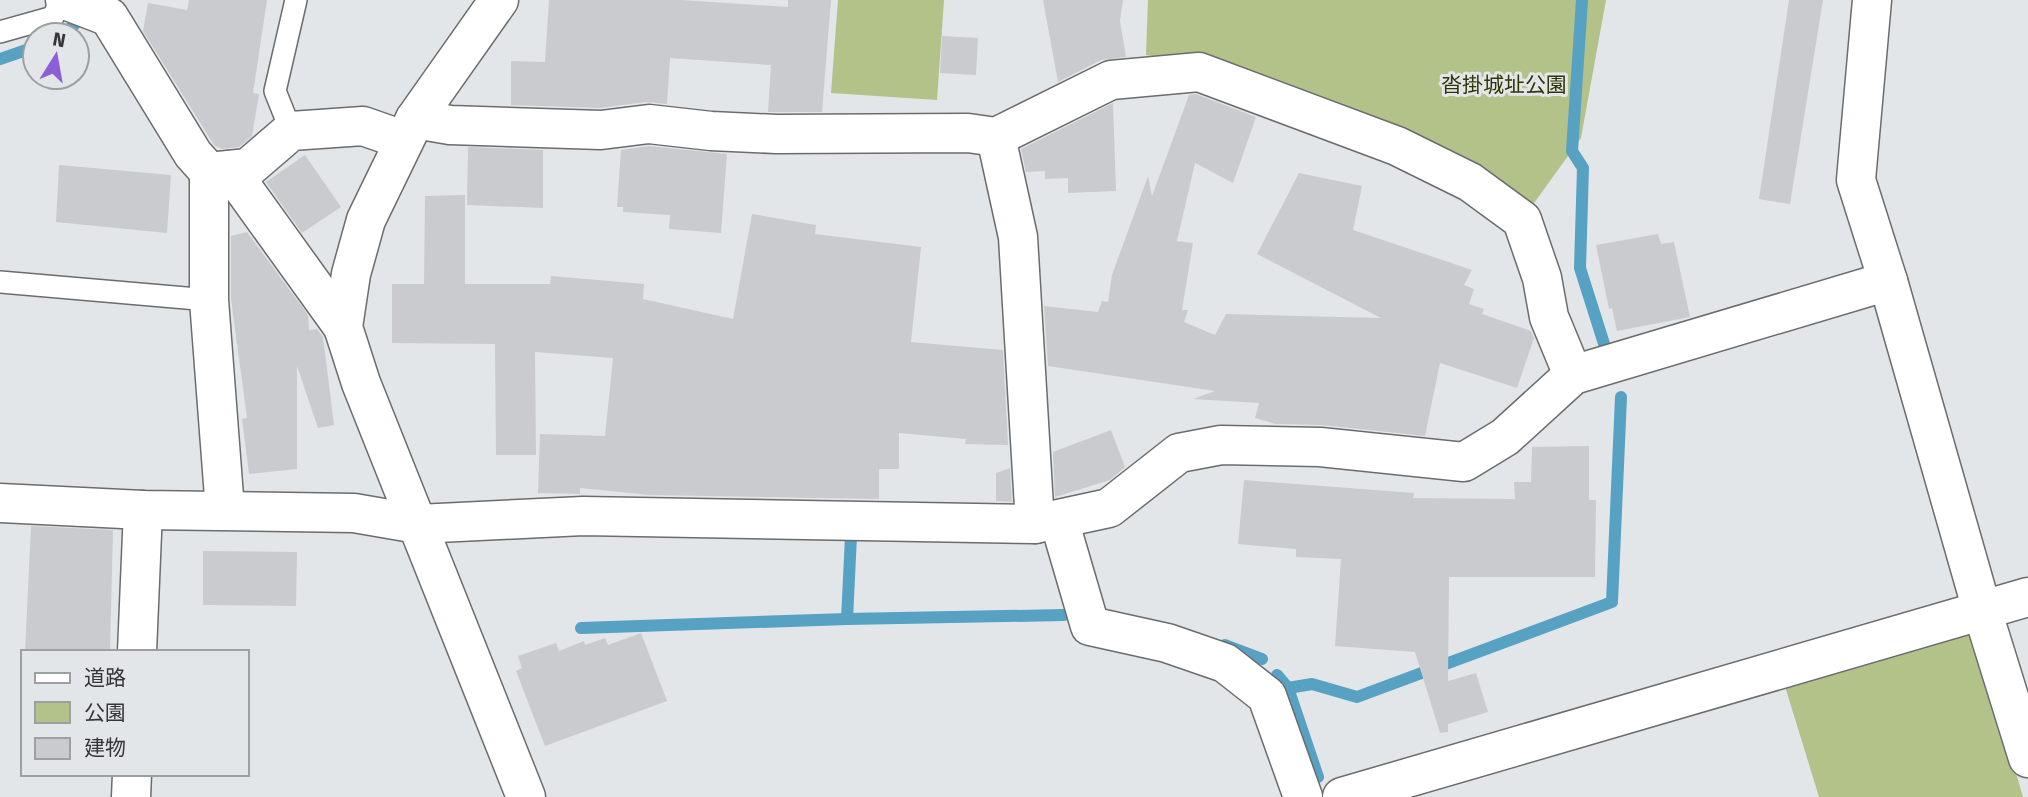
<svg xmlns="http://www.w3.org/2000/svg" width="2028" height="797" font-family="'Fira Sans','Noto Sans JP',sans-serif">
<style>
.green{fill:#b3c288}
.lines{fill:none;stroke-linecap:round;stroke-linejoin:round}
.stream{stroke:#57a1c3;stroke-width:12}
.building{fill:#c9cbce}
.lane-casing{stroke:#6a6c6e;stroke-width:24}
.street-casing{stroke:#6a6c6e;stroke-width:41}
.lane{stroke:#fff;stroke-width:21}
.street{stroke:#fff;stroke-width:38}
.labels{text-anchor:middle;stroke-width:6;stroke-linejoin:round;paint-order:stroke}
.park-label{font-size:21px;fill:#2d3604;stroke:#e3e6e8}
</style>
<rect width="100%" height="100%" fill="#e3e6e8"/>
<g class="green">
<path d="M838 0H944L937 100 831 93Z"/>
<path d="M1148 0H1606L1581 138 1529 210 1220 65 1146 55Z"/>
<path d="M1967 629 1976 636 2023 797H1819L1784 683Z"/>
</g>
<g class="lines">
<g class="stream">
<path d="M1582 0 1572 151 1583 168 1580 268 1606 350"/>
<path d="M62 35 74 25"/>
<path d="M0 59 35 47"/>
<path d="M847 619 851 536"/>
<path d="M581 628 847 619 1064 615"/>
<path d="M1225 645 1262 659"/>
<path d="M1277 675 1288 688 1318 777"/>
<path d="M1288 688 1312 684 1357 697 1612 602 1621 397"/>
</g>
</g>
<g class="building">
<path d="M189 0H267L253 93 259 94 252 136 239 147 222 149 214 145 143 31 148 3 187 10Z"/>
<path d="M549 0H682L788 7V0H831L822 112H768L771 65 670 58 667 104 646 102 600 108 511 105V61L545 62Z"/>
<path d="M1043 0H1123L1120 21 1126 57 1101 60 1058 82Z"/>
<path d="M1789 0H1823L1790 204 1759 199Z"/>
<path d="M942 36 978 38 976 75 940 73Z"/>
<path d="M1196 94 1256 117 1233 183 1195 163 1177 241 1193 243 1182 310H1188L1184 322 1215 335 1226 314 1381 318 1257 254 1299 173 1362 186 1353 230 1472 270 1464 285 1474 289 1469 304 1484 309 1482 314 1531 331 1534 338 1517 388 1440 363 1425 436 1322 425 1276 424 1255 418 1259 403 1193 399 1215 391 1048 366 1044 306 1098 312 1102 301 1108 302 1112 275 1148 176 1152 196 1189 95Z"/>
<path d="M1113 103 1116 191 1068 193V178L1045 179V171L1026 172 1021 149Z"/>
<path d="M649 146 727 154 721 233 669 229 670 215 623 212V207H617L621 150Z"/>
<path d="M468 147 543 150V208L467 205Z"/>
<path d="M305 155 341 207 302 233 266 182Z"/>
<path d="M59 165 171 175 167 233 56 222Z"/>
<path d="M465 195V284H550L551 276 644 284 643 299 733 319 752 214 816 225 815 234 921 247 911 342 1003 350 1008 445 965 444 966 439 899 433V469H879V499L649 495 580 488V494L538 493 540 434 605 436 613 358 535 352 536 455H496L495 344 392 343V284H424L425 196Z"/>
<path d="M247 232 308 315 309 330 317 329 323 337 334 425 318 428 297 366V469L249 474 242 419 247 418 231 299V236Z"/>
<path d="M1658 234 1661 244 1674 242 1690 317 1617 331 1612 308 1609 309 1596 245Z"/>
<path d="M1111 430 1125 467 1110 480 1055 497 1053 452Z"/>
<path d="M1589 446V500H1596L1595 577H1449L1448 681 1476 673 1488 712 1448 724V732L1440 733 1415 652 1335 646 1341 559 1296 557V549L1238 544 1244 480 1414 493 1413 498 1515 499 1514 482H1531L1532 447Z"/>
<path d="M1010 468 1012 502 996 501V473Z"/>
<path d="M31 526 113 530 110 652H25Z"/>
<path d="M203 551 297 552 296 606 203 605Z"/>
<path d="M641 633 667 701 545 746 516 671 522 668 518 656 556 643 559 651 584 641 585 645 605 638 608 645Z"/>
</g>
<g class="lines">
<g class="lane-casing">
<g id="lane">
<path d="M0 32 53 17 61 0"/>
<path d="M291 131 275 91 296 0"/>
<path d="M0 282 209 300"/>
</g>
</g>
<g class="street-casing">
<g id="street">
<path d="M65 0 109 17 193 154 209 172 248 168 291 131 363 126 403 140"/>
<path d="M499 0 415 119 366 220 351 274 343 327 361 383 526 797"/>
<path d="M1872 0 1856 180 1888 281 1982 610 2028 758"/>
<path d="M415 119 450 125 601 130 649 124 711 131 776 134 968 133 996 137 1111 80 1199 72 1397 146 1470 182 1522 220 1542 278 1549 317 1573 375"/>
<path d="M996 137 1018 237 1035 524"/>
<path d="M230 170 343 327"/>
<path d="M209 172V300L225 510"/>
<path d="M0 503 143 510 354 513 418 524 583 516 1035 524 1109 508 1179 453 1221 445 1320 447 1464 462 1505 437 1573 375 1888 281"/>
<path d="M1059 520 1090 626 1167 643 1225 663 1267 696 1303 797"/>
<path d="M137 652 143 510"/>
<path d="M131 797 132 774"/>
<path d="M1342 797 2028 597"/>
</g>
</g>
<use href="#lane" class="lane"/>
<use href="#street" class="street"/>
</g>
<g class="labels">
<g class="park-label">
<text x="1504" y="92">沓掛城址公園</text>
</g>
</g>
<rect x="21" y="650" width="228" height="126" fill="#e3e6e8" stroke="#9da0a1" stroke-width="2"/>
<rect x="35" y="673" width="35" height="10" fill="#ffffff" stroke="#9da0a1" stroke-width="2"/>
<text x="84" y="685" font-size="21" fill="#353637">道路</text>
<rect x="35" y="702" width="35" height="21" fill="#b3c288" stroke="#9da0a1" stroke-width="2"/>
<text x="84" y="720" font-size="21" fill="#353637">公園</text>
<rect x="35" y="738" width="35" height="21" fill="#c9cbce" stroke="#9da0a1" stroke-width="2"/>
<text x="84" y="755" font-size="21" fill="#353637">建物</text>
<g transform="translate(56 56) rotate(11)"><circle r="33" fill="#e3e6e8" stroke="#9da0a1" stroke-width="2"/>
<path d="M0-5L12 26L0 18L-12 26Z" fill="#8d5ed8"/>
<text y="-10" font-size="19" font-weight="bold" text-anchor="middle" fill="#353637">N</text>
</g>
</svg>
